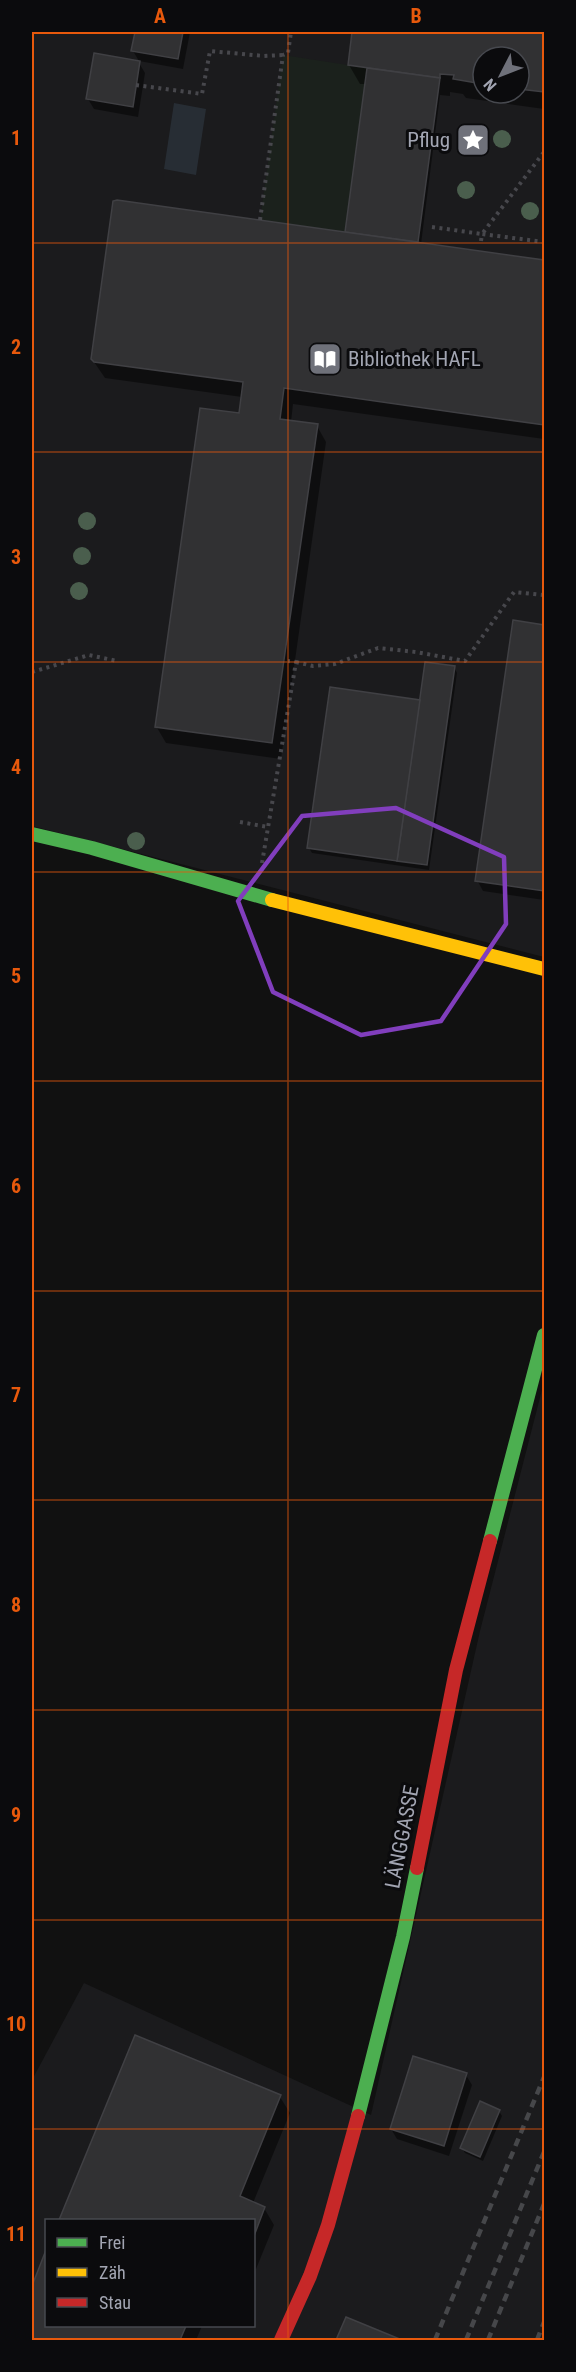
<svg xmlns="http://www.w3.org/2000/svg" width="576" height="2372" font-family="'Roboto Condensed',sans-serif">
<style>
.built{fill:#1b1b1d;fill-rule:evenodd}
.green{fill:#1b211c}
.water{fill:#272d34}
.shadow{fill:#0007;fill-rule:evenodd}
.building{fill:#313133;stroke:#404044;stroke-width:1.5}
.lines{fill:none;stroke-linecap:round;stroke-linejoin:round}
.path{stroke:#47474c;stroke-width:4;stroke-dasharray:3 4.5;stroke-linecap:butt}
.fast{stroke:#4caf50;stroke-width:14}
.slow{stroke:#ffc107;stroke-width:14}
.jam{stroke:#c62828;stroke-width:14}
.rail{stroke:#46474a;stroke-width:4.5;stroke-dasharray:8 6;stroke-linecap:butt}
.tree{fill:#4a5e4d}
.marked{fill:none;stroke:#813ebd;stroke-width:4.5;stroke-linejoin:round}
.grid{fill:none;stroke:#e8590c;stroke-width:1.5;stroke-opacity:0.55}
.labels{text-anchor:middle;stroke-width:6;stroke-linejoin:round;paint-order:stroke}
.poi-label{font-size:21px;fill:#a2a5b2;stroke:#0b0b0d;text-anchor:end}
.street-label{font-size:21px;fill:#a2a5b2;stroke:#0b0b0d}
.neatline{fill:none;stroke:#e8590c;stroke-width:2}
.grid-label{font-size:20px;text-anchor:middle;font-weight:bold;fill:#e8590c}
</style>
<rect width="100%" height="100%" fill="#111"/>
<g class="built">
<path d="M32 32H544V957L32 826ZM483 57H519V93H483Z"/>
<path d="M544 1382V2340H32V2080L84 1983 371 2115 480 1631ZM46 2220H254V2326H46Z"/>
</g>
<path class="green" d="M283 55 367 68 345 232 260 220Z"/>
<path class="water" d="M174 103 206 109 196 175 164 169Z"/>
<g class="shadow">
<path d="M136 32H190L183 69 139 61 133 51Z"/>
<path d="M354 32H544V109L466 98 463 94 450 92V96L440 95 421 244 544 261V439L293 404 291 422 317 426 326 442 281 759 166 743 156 726 240 415 242 397 105 378 92 359 349 234 347 232 366 84H360L349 65ZM483 57H519V93H483Z"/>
<path d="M139 63 145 73 138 117 94 109 88 99Z"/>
<path d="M514 622 544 626V900L483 891 477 880Z"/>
<path d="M454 667 457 673 429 870 312 853 309 848 421 701Z"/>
<path d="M136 2037 280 2097 290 2113 253 2203 264 2208 274 2225 254 2274V2220H60Z"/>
<path d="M466 2075 472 2085 449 2156 397 2139 391 2129Z"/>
<path d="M499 2111 502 2116 483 2161 465 2153 462 2148Z"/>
<path d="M46 2254V2326H202L196 2340H32V2290Z"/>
<path d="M347 2319 398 2340H338Z"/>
</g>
<g class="building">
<path d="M135 32H183L178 59 131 51Z"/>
<path d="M352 32H544V92L519 89V57H483V84L453 79 454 75 440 74V78L348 65Z"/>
<path d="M94 53 140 61 133 107 86 99Z"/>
<path d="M367 68 440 78 418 242 345 232Z"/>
<path d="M117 200 544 260V425L284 388 280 419 318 424 272 743 155 727 200 408 239 413 243 382 94 362 91 359 113 201Z"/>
<path d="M513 620 544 625V891L475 881Z"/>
<path d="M425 662 455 666 427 865 397 861Z"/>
<path d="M330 687 420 700 397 861 307 848Z"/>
<path d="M135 2035 281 2095 240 2196 265 2207 254 2236V2220H59Z"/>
<path d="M413 2056 467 2073 444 2146 390 2129Z"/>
<path d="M480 2101 500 2110 480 2157 460 2148Z"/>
<path d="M46 2250V2326H186L180 2340H32V2286Z"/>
<path d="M346 2317 402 2340H336Z"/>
</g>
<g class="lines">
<g class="path">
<path d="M136 85 202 94 210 51 264 56 283 55"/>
<path d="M260 220 283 55 288 53 291 32"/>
<path d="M432 227 482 234 544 152"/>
<path d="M481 241 482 234 544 242"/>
<path d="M296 662 313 666 335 664 378 648 416 652 465 661 514 592 544 595"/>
<path d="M32 672 89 655 117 661"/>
<path d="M240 822 268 827"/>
<path d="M262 863 296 662 288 661"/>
</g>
<g class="fast">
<path d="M32 834 92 848 272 900"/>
<path d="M490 1541 544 1335"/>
<path d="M358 2116 403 1937 417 1868"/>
</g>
<path class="slow" d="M272 900 544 969"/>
<g class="jam">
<path d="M417 1868 456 1670 490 1541"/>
<path d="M281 2340 310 2276 328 2225 358 2116"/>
</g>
<g class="rail">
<path d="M435 2340 544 2077"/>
<path d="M466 2340 544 2152"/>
<path d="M488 2340 544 2204"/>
<path d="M537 2340 544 2322"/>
</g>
</g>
<g class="tree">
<circle cx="502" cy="139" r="9"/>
<circle cx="466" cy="190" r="9"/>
<circle cx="530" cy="211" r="9"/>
<circle cx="87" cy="521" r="9"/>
<circle cx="82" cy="556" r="9"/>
<circle cx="79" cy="591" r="9"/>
<circle cx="136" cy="841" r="9"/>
</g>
<path class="marked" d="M396 808 504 857 506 924 441 1021 361 1035 273 992 238 901 302 816Z"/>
<path class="grid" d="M288 32V2340M32 243H544M32 452H544M32 662H544M32 872H544M32 1081H544M32 1291H544M32 1500H544M32 1710H544M32 1920H544M32 2129H544"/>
<defs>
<g id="sight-square" transform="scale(1.725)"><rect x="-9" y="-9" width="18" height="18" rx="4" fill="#6f717a" stroke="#0b0b0d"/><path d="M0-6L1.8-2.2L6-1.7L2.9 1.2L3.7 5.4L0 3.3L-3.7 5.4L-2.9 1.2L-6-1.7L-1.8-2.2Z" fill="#fff"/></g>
<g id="library-square" transform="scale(1.725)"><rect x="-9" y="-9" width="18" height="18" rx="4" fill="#6f717a" stroke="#0b0b0d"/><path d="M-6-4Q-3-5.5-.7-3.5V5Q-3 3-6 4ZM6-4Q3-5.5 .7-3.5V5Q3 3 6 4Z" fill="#fff"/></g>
</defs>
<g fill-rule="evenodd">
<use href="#sight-square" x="473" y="140"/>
<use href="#library-square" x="325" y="359"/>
</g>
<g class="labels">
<g class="poi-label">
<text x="450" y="147">Pflug</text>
<text x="348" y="366" text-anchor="start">Bibliothek HAFL</text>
</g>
<g class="street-label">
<text transform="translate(402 1837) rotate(-79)" y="7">LÄNGGASSE</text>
</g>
</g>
<rect width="576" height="2372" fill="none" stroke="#0b0b0d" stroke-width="66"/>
<rect x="45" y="2219" width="210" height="108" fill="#0b0b0d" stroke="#47494f" stroke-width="1.5"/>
<rect x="57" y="2238" width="30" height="9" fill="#4caf50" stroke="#47494f" stroke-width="1.5"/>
<text x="99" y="2249" font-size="18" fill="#a2a5b2">Frei</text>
<rect x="57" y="2268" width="30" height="9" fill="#ffc107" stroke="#47494f" stroke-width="1.5"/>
<text x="99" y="2279" font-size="18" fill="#a2a5b2">Zäh</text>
<rect x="57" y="2298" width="30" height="9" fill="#c62828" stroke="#47494f" stroke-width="1.5"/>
<text x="99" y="2309" font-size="18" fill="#a2a5b2">Stau</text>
<g transform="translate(501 75) rotate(228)"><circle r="28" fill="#0b0b0d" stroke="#47494f" stroke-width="1.5"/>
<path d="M0-4.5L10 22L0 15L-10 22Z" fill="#6f717a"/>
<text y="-9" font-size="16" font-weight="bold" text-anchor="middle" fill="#a2a5b2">N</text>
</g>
<rect x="33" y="33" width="510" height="2306" class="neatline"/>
<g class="grid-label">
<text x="160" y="23">A</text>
<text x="416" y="23">B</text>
<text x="16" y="145">1</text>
<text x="16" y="354">2</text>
<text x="16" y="564">3</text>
<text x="16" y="774">4</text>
<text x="16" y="983">5</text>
<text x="16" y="1193">6</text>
<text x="16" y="1402">7</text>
<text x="16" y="1612">8</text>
<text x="16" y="1822">9</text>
<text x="16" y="2031">10</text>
<text x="16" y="2241">11</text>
</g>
</svg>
